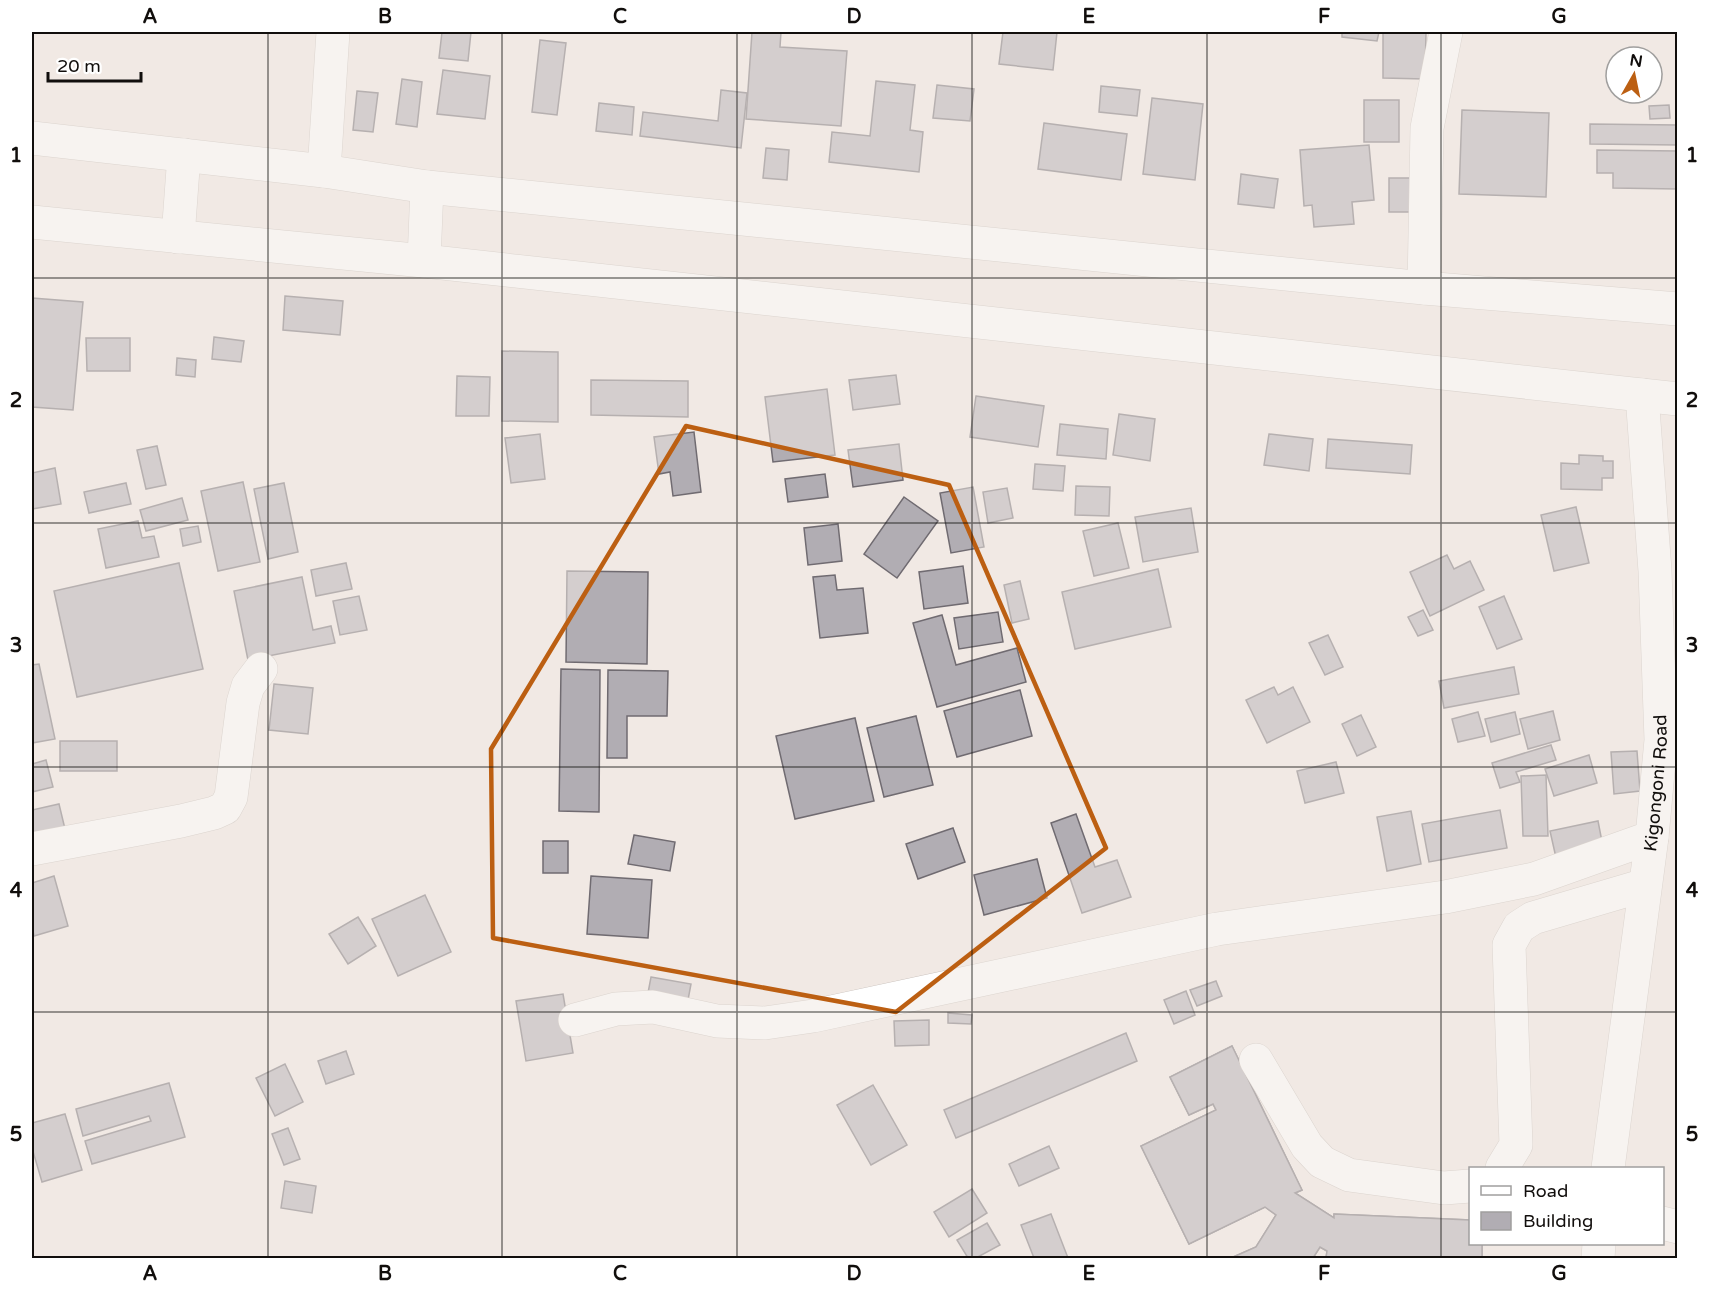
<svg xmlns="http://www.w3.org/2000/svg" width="1709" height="1290" font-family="'Varela Round',sans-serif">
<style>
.building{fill:#b1adb3;stroke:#706b71;stroke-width:1.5;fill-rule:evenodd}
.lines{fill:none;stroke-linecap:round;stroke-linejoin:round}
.minor-casing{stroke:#c4bcb7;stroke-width:34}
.highway-casing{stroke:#c4bcb7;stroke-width:34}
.minor{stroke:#fff;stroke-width:33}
.highway{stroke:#fff;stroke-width:33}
.marked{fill:none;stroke:#bc5f12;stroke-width:4.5;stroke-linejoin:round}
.grid{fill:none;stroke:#110e0c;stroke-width:1.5;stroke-opacity:0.55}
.labels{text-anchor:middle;stroke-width:6;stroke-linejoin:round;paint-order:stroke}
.street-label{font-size:18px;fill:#110e0c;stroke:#fff}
.neatline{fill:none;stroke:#110e0c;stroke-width:2}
.grid-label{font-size:20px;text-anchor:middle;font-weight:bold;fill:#110e0c}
</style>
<rect width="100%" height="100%" fill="#f1e9e4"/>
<g class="building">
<path d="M442 32H471L468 61 439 58Z"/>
<path d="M752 32H781L780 47 847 51 841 126 746 119Z"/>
<path d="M1003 32H1057L1053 70 999 64Z"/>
<path d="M1342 32H1379L1377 41 1342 37Z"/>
<path d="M1383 32H1426L1425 79 1383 78Z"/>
<path d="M540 40 566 43 557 115 532 112Z"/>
<path d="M443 70 490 76 485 119 437 114Z"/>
<path d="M402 79 422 82 417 127 396 124Z"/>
<path d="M876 81 915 85 910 130 923 132 919 172 829 162 832 132 870 136Z"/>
<path d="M937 85 974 89 970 121 933 118Z"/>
<path d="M1101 86 1140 90 1137 116 1099 112Z"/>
<path d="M721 90 747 93 741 148 640 136 643 112 718 121Z"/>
<path d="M357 91 378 93 373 132 353 130Z"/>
<path d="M1152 98 1203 104 1195 180 1143 174Z"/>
<rect x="1364" y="100" width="35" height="42"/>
<path d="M599 103 634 107 632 135 596 131Z"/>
<path d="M1669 105 1670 118 1650 119 1649 106Z"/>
<path d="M1462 110 1549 113 1546 197 1459 194Z"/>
<path d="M1044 123 1127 134 1121 180 1038 169Z"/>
<path d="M1590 124 1678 125V145L1590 144Z"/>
<path d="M1369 145 1374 200 1352 202 1354 224 1314 227 1312 205 1304 206 1300 150Z"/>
<path d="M766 148 789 150 787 180 763 178Z"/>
<path d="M1597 150 1678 151V189L1613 188V173H1597Z"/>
<path d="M1241 174 1278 179 1274 208 1238 204Z"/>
<rect x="1389" y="178" width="22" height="34"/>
<path d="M285 296 343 301 340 335 283 330Z"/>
<path d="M32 298 83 302 73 410 32 407Z"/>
<path d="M214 337 244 341 241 362 212 359Z"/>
<path d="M86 338H130V371H87Z"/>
<path d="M502 351 558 352V422L502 421Z"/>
<path d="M177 358 196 360 195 377 176 375Z"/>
<path d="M896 375 900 404 853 410 849 380Z"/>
<path d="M457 376 490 377 489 416H456Z"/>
<path d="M591 380 688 381V417L591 415Z"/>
<path d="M827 389 835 455 773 462 765 397Z"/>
<path d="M976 396 1044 406 1038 447 970 437Z"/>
<path d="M1119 414 1155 419 1150 461 1113 455Z"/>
<path d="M1060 424 1108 429 1106 459 1057 455Z"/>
<path d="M694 432 701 492 673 496 670 472 659 474 654 437Z"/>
<path d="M540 434 545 479 511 483 505 438Z"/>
<path d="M1269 434 1313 439 1309 471 1264 465Z"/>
<path d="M1328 439 1412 445 1410 474 1326 468Z"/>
<path d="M899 444 903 480 853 487 848 450Z"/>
<path d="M157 446 166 485 146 489 137 450Z"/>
<path d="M1579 455 1603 456V461H1613V478H1602V490L1561 489V463L1579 464Z"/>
<path d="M1035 464 1065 466 1063 491 1033 489Z"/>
<path d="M55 468 61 504 32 509V473Z"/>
<path d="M825 474 828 497 788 502 785 479Z"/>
<path d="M243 482 260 562 218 571 201 491Z"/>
<path d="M126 483 131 504 89 513 84 492Z"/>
<path d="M284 483 298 552 268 559 254 489Z"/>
<path d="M1076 486 1110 487 1109 516 1075 515Z"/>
<path d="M973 487 984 547 951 553 940 493Z"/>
<path d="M1007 488 1013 518 988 523 983 492Z"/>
<path d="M904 497 938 521 897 578 864 554Z"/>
<path d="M182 498 188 520 146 531 140 510Z"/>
<path d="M1576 507 1589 563 1554 571 1541 515Z"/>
<path d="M1191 508 1198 552 1143 562 1135 517Z"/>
<path d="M138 521 142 538 154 536 159 557 106 568 98 529Z"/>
<path d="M1118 523 1129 568 1094 576 1083 531Z"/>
<path d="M838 524 842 561 808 565 804 528Z"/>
<path d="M198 526 201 542 183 546 180 529Z"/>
<path d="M1447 555 1454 569 1470 561 1484 590 1430 616 1410 572Z"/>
<path d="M179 563 203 669 77 697 54 591Z"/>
<path d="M346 563 352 589 316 596 311 570Z"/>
<path d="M963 566 968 603 924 609 919 572Z"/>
<path d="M1158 569 1171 627 1075 649 1062 592Z"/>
<path d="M567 571 648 572 647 664 566 662Z"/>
<path d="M835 575 837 590 863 588 868 633 820 638 813 577Z"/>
<path d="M302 577 313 630 331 626 335 643 248 660 234 591Z"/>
<path d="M1020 581 1029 619 1012 623 1004 585Z"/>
<path d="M359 596 367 630 340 635 333 601Z"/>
<path d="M1504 596 1522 639 1497 649 1479 607Z"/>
<path d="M1423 610 1433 630 1418 636 1408 617Z"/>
<path d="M998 612 1003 642 959 649 954 618Z"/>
<path d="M942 615 956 665 1017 648 1026 682 937 707 913 623Z"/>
<path d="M1328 635 1343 667 1325 675 1309 643Z"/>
<path d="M39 664 55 739 32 743V665Z"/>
<path d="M1514 667 1519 694 1444 708 1439 681Z"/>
<path d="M561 669 600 670 599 812 559 811Z"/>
<path d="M608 670 668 671 667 716H627V758H607Z"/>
<path d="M274 684 313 688 308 734 269 730Z"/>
<path d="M1274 687 1278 695 1293 687 1310 722 1267 743 1246 700Z"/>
<path d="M1020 690 1032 736 957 757 944 711Z"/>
<path d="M1553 711 1560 740 1528 749 1520 719Z"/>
<path d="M1478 712 1485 736 1458 742 1452 719Z"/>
<path d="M1515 712 1520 734 1491 742 1485 719Z"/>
<path d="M1361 715 1376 747 1357 756 1342 724Z"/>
<path d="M916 716 933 785 884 797 867 728Z"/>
<path d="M855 718 874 801 795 819 776 736Z"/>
<rect x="60" y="741" width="57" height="30"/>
<path d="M1551 745 1556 760 1516 772 1520 782 1500 788 1492 763Z"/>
<path d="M1637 751 1640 791 1614 794 1611 752Z"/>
<path d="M1589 755 1597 783 1554 796 1545 769Z"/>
<path d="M46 760 53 787 32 792V764Z"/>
<path d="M1336 762 1344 793 1305 803 1297 771Z"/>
<path d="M1546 775 1548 836H1523L1521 776Z"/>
<path d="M59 804 65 829 32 837V810Z"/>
<path d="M1500 810 1507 848 1429 862 1422 824Z"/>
<path d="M1411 811 1421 864 1387 871 1377 817Z"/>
<path d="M1076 814 1095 867 1117 860 1131 897 1082 913 1051 823Z"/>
<path d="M1598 821 1604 852 1557 862 1550 831Z"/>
<path d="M953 828 965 862 918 879 906 844Z"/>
<path d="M634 835 675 842 670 871 628 864Z"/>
<rect x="543" y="841" width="25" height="32"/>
<path d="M1037 859 1047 898 984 915 974 875Z"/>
<path d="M54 876 68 926 34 936 32 926V883Z"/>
<path d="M591 876 652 880 648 938 587 934Z"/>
<path d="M425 895 451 952 398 976 372 919Z"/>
<path d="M358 917 376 946 348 964 329 934Z"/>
<path d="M651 977 691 984 688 1000 648 993Z"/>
<path d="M1216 981 1222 996 1197 1006 1190 990Z"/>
<path d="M1186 991 1195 1015 1174 1024 1164 1000Z"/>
<path d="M563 994 573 1053 526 1061 516 1001Z"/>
<path d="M948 1013 972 1015 971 1024 948 1023Z"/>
<path d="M929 1020V1045L895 1046 894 1021Z"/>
<path d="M1126 1033 1137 1061 956 1138 944 1110Z"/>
<path d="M1232 1046 1302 1190 1295 1193 1334 1218V1214L1470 1220V1244H1482V1258H1400V1256L1361 1254 1360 1258H1326L1327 1251 1320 1247 1313 1258H1231L1256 1247 1276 1215 1265 1207 1189 1244 1141 1146 1216 1110 1213 1104 1189 1115 1170 1077ZM1233 1144 1250 1179 1205 1200 1187 1165ZM1288 1196 1280 1209 1273 1204Z"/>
<path d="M1232 1046 1302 1190 1295 1193 1334 1218V1214L1470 1220V1244H1482V1258H1326L1327 1251 1320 1247 1313 1258H1231L1256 1247 1276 1215 1265 1207 1189 1244 1141 1146 1216 1110 1213 1104 1189 1115 1170 1077Z"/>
<path d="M346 1051 354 1074 326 1084 318 1061Z"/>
<path d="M285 1064 303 1102 275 1116 256 1078Z"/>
<path d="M169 1083 185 1137 92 1164 85 1141 151 1121 149 1116 83 1136 76 1109Z"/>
<path d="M873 1085 907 1145 871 1165 837 1105Z"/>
<path d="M65 1114 82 1170 42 1182 32 1148V1123Z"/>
<path d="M288 1128 300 1159 284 1165 272 1134Z"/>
<path d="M1049 1146 1059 1168 1019 1186 1009 1164Z"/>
<path d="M285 1181 316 1186 312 1213 281 1208Z"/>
<path d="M972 1189 987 1213 949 1237 934 1212Z"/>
<path d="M1051 1214 1068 1258H1034L1021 1225Z"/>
<path d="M987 1223 1000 1245 976 1258H968L957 1240Z"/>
</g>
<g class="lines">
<g class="minor-casing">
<g id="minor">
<path d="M324 171 333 32"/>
<path d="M1424 288 1427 128 1446 32"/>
<path d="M32 849 181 821 214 813 225 808 231 797 243 703 248 686 261 669"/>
<path d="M575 1020 616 1009 653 1007 717 1021 765 1023 813 1016 1217 929 1445 897 1534 879 1652 837"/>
<path d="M1256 1060 1307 1146 1322 1162 1349 1175 1444 1188 1470 1186"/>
<path d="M1502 1168 1516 1145 1509 945 1519 927 1533 918 1645 885"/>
<path id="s1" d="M1608 1168 1652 837 1661 740 1655 571 1642 395"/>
<path d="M1662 1223 1678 1227"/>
<path d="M1598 1258 1599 1244"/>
</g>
</g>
<g class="highway-casing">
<g id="highway">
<path d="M32 138 324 171 427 187 1424 288 1678 309"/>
<path d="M32 222 424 261 1678 399"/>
<path d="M178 237 184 155"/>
<path d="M424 261 427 187"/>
</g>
</g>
<use href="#minor" class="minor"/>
<use href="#highway" class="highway"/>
</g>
<path d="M0 0H1709V1290H0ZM686 426 949 485 1106 848 896 1012 493 938 491 749Z" fill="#f1e9e4" fill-opacity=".55" fill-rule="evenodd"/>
<path class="marked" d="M686 426 949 485 1106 848 896 1012 493 938 491 749Z"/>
<path class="grid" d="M268 32V1258M502 32V1258M737 32V1258M972 32V1258M1207 32V1258M1441 32V1258M32 278H1678M32 523H1678M32 767H1678M32 1012H1678"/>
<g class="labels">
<g class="street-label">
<text dy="6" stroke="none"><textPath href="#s1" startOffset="388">Kigongoni Road</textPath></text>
</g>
</g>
<rect width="1709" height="1290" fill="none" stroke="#ffffff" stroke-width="66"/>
<rect x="1469" y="1167" width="195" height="78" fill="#ffffff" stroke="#a09f9e" stroke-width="1.5"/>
<rect x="1481" y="1186" width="30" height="9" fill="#ffffff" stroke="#a09f9e" stroke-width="1.5"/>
<text x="1523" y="1197" font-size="18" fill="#110e0c">Road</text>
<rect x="1481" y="1212" width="30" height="18" fill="#b1adb3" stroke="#a09f9e" stroke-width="1.5"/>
<text x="1523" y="1227" font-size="18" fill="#110e0c">Building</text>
<g transform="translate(1634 75) rotate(9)"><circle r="28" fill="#ffffff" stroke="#a09f9e" stroke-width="1.5"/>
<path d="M0-4.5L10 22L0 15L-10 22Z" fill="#bc5f12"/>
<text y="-9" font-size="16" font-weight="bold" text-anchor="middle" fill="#110e0c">N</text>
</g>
<path d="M48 72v9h93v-9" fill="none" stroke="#110e0c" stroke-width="3"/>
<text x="57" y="72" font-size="18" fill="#110e0c" stroke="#ffffff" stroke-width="4.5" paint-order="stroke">20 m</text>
<rect x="33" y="33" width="1643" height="1224" class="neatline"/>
<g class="grid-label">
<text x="150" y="23">A</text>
<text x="385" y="23">B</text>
<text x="620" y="23">C</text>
<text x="854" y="23">D</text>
<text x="1089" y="23">E</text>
<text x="1324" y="23">F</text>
<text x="1559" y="23">G</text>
<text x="16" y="162">1</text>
<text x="1692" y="162">1</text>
<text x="16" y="407">2</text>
<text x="1692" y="407">2</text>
<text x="16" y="652">3</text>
<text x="1692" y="652">3</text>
<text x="16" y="897">4</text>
<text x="1692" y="897">4</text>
<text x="16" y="1141">5</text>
<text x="1692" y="1141">5</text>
<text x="150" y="1280">A</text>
<text x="385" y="1280">B</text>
<text x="620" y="1280">C</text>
<text x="854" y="1280">D</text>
<text x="1089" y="1280">E</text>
<text x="1324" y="1280">F</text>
<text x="1559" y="1280">G</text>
</g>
</svg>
